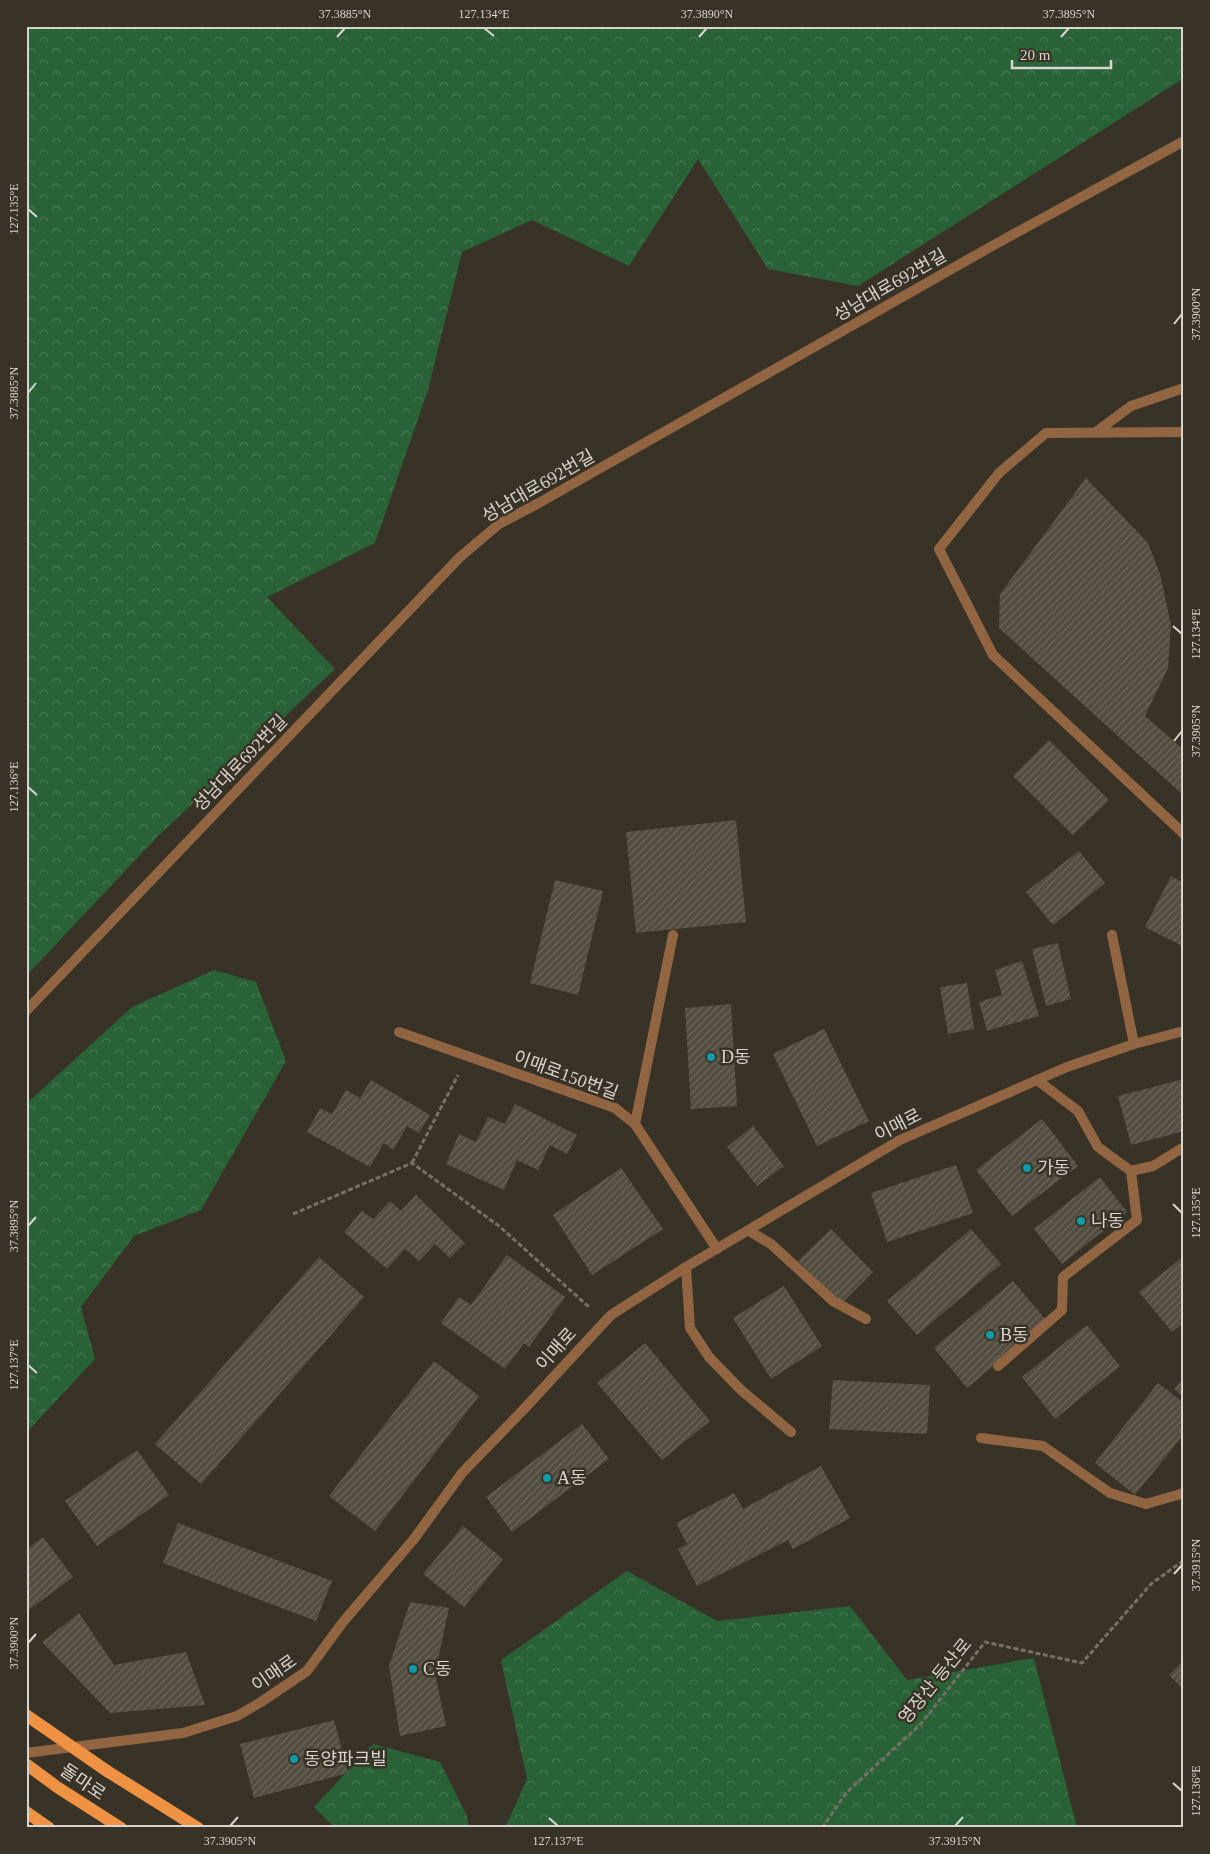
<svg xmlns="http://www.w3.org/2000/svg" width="1210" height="1854" font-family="'Times New Roman','Noto Sans KR',serif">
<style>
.forest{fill:url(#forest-crowns)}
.building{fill:url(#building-hatch)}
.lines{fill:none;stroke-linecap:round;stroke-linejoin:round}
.path{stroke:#767167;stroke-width:3;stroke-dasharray:5 2.5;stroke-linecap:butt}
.service{stroke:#926542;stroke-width:10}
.minor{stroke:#926542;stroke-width:10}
.tertiary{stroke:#926542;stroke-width:10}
.primary{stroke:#ef9243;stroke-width:12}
.primary-bridge{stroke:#ef9243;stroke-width:12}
.ticks{fill:none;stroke:#d9d5ce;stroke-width:2}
.culture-dot{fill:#0f9aa8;stroke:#393327;stroke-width:2}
.labels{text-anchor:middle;stroke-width:5;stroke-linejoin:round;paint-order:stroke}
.street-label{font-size:18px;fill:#d9d5ce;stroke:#393327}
.poi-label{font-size:18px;fill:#d9d5ce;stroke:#393327;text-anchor:start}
.neatline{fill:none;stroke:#d9d5ce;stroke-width:2}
.ticks-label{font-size:12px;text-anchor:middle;fill:#d9d5ce}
</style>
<defs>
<pattern id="forest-crowns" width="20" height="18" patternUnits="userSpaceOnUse" patternTransform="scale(1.25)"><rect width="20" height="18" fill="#296236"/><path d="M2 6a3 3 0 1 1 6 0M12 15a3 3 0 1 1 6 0" fill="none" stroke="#477852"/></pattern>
<pattern id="building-hatch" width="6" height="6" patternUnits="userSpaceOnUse" patternTransform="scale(1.25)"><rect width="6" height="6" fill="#534d40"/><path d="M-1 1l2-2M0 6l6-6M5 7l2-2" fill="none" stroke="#6b665a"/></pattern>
</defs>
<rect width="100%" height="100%" fill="#393327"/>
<g class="forest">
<path d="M26 26H1184V78L858 286 768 269 698 159 629 266 532 220 462 252 428 390 375 543 267 597 335 669 157 837 26 976Z"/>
<path d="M214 970 256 982 286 1061 201 1210 134 1236 81 1307 95 1359 26 1433V1104L132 1007Z"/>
<path d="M627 1571 717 1621 850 1606 907 1680 1034 1658 1077 1828H505L527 1779 501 1660Z"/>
<path d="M373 1744 440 1762 467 1816 469 1828H335L314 1807Z"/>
</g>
<g class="building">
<path d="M1086 478 1148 543 1160 574 1171 625 1168 668 1145 716 1184 750V796L999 628 1000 594Z"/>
<path d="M1049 740 1109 800 1073 835 1013 776Z"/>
<path d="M736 820 746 922 636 933 626 832Z"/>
<path d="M1079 851 1105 883 1053 925 1026 892Z"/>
<path d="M1171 876 1184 883V947L1145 927Z"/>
<path d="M555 880 603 891 578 995 530 983Z"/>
<path d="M1058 943 1071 999 1046 1006 1032 949Z"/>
<path d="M1022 961 1039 1016 987 1031 979 1002 1002 995 995 970Z"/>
<path d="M967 983 974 1029 948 1034 940 987Z"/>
<path d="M731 1004 737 1106 691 1109 685 1008Z"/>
<path d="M824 1029 869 1121 817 1146 773 1054Z"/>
<path d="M1184 1079V1131L1131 1145 1118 1096Z"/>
<path d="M371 1080 430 1115 419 1133 407 1126 393 1150 384 1143 370 1167 307 1132 320 1108 332 1114 346 1090 360 1098Z"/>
<path d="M515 1104 577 1135 567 1154 550 1145 538 1170 517 1160 504 1190 446 1164 459 1134 476 1142 488 1117 505 1124Z"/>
<path d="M1042 1119 1078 1166 1012 1216 976 1170Z"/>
<path d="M753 1126 784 1166 757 1186 727 1147Z"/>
<path d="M956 1165 973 1213 887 1242 871 1193Z"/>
<path d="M621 1168 663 1229 592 1275 553 1215Z"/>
<path d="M1100 1177 1127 1212 1062 1264 1034 1229Z"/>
<path d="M416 1195 465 1243 450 1258 435 1244 419 1261 405 1249 387 1269 344 1232 362 1211 373 1219 390 1201 401 1211Z"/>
<path d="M831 1229 873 1272 841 1304 798 1261Z"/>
<path d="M971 1229 1001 1264 917 1335 887 1301Z"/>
<path d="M507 1255 565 1297 529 1347 524 1343 505 1369 441 1323 459 1297 471 1305Z"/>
<path d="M1184 1256V1322L1172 1332 1139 1292Z"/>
<path d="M319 1257 364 1297 201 1484 155 1444Z"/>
<path d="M1013 1281 1047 1321 967 1388 934 1348Z"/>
<path d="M784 1286 822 1346 771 1379 733 1318Z"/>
<path d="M1087 1325 1120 1366 1055 1419 1022 1377Z"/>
<path d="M645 1343 710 1421 662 1460 597 1383Z"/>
<path d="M434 1361 479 1396 375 1531 329 1496Z"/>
<path d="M1184 1378V1397L1174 1389Z"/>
<path d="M833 1380 930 1385 927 1434 829 1429Z"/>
<path d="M1158 1383 1184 1403V1434L1135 1495 1095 1463Z"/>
<path d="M582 1424 609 1459 512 1532 486 1497Z"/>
<path d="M137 1450 169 1495 97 1546 65 1501Z"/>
<path d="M821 1466 850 1518 793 1549 788 1540 697 1586 678 1549 687 1544 676 1523 734 1493 743 1509Z"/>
<path d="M178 1523 332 1581 316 1621 163 1563Z"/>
<path d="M463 1526 503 1559 464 1607 423 1574Z"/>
<path d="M43 1537 73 1577 26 1612V1550Z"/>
<path d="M410 1602 449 1608 435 1673 446 1726 400 1736 389 1666Z"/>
<path d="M79 1613 114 1665 186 1652 205 1705 110 1713 42 1642Z"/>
<path d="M1184 1660V1690L1169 1675Z"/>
<path d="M334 1720 348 1773 254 1798 240 1744Z"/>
</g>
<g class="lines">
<g class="path">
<path d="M412 1163 458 1075"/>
<path d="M293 1214 412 1163 499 1226 589 1307"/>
<path d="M822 1828 846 1793 920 1725 985 1642 1082 1663 1151 1584 1184 1560"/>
</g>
<g class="service">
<path d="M1096 432 1131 406 1184 388"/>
<path d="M1112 935 1134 1044"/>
<path d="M998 1366 1062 1310 1063 1277 1137 1220 1131 1171"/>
</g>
<g class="minor">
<path d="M1184 432 1046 433 999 473 939 549 993 655 1184 834"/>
<path d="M399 1032 615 1108 635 1124 717 1249"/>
<path d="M1037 1080 1078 1111 1098 1147 1131 1171 1153 1166 1184 1147"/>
<path d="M635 1124 673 935"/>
<path d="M749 1231 771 1244 833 1301 866 1319"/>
<path d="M686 1267 690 1328 709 1357 741 1390 791 1432"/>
<path d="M981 1438 1043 1446 1110 1493 1146 1504 1184 1493"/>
<path d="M26 1753 183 1733 237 1716 261 1702 307 1671 343 1622 414 1539 462 1473 524 1409 611 1315 686 1267 900 1140 1067 1067 1134 1044 1184 1031"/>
</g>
<path class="tertiary" d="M26 1011 460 557 499 524 537 504 992 246 1184 141"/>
<g class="primary">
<path d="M26 1764 57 1787 121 1828"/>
<path d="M107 1771 198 1828"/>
<path d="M26 1812 49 1828"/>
</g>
<path class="primary-bridge" d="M26 1715 107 1771"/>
</g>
<path class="ticks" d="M484 28 494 36M337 37 345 28M699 37 707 28M1061 37 1069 28M28 209 37 217M1174 324 1182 314M28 393 36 383M1173 626 1182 634M1174 741 1182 731M28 787 37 795M1173 1204 1182 1213M28 1226 36 1217M28 1365 37 1373M1174 1574 1182 1565M28 1643 36 1634M1173 1783 1182 1791M549 1818 558 1826M230 1826 238 1817M955 1826 963 1817"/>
<g class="culture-dot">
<circle cx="711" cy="1057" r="5"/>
<circle cx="1027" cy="1168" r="5"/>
<circle cx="1081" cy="1221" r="5"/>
<circle cx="990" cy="1335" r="5"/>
<circle cx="547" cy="1478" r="5"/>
<circle cx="413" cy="1669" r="5"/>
<circle cx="294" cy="1759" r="5"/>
</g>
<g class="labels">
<g class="street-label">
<text transform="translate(890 285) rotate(-30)" y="6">성남대로692번길</text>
<text transform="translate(538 486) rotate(-30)" y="6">성남대로692번길</text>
<text transform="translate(240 763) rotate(-46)" y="6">성남대로692번길</text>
<text transform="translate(566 1075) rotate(20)" y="6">이매로150번길</text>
<text transform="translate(898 1125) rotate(-27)" y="6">이매로</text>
<text transform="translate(556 1349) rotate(-48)" y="6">이매로</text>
<text transform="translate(274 1673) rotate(-35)" y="6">이매로</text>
<text transform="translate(935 1681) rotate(-51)" y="6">영장산 등산로</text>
<text transform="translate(83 1782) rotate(34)" y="6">돌마로</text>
</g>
<g class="poi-label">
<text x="721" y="1063">D동</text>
<text x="1037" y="1174">가동</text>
<text x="1091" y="1227">나동</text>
<text x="1000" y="1341">B동</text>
<text x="557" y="1484">A동</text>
<text x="423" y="1675">C동</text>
<text x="304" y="1765">동양파크빌</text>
</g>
</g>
<rect width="1210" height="1854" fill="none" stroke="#393327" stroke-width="55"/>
<path d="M1012 60v8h99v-8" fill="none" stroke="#d9d5ce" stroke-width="2.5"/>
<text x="1020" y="60" font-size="15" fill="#d9d5ce" stroke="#393327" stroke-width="4" paint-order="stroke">20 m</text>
<rect x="28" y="28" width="1154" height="1798" class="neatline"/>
<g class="ticks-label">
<text x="345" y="18">37.3885°N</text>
<text x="484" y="18">127.134°E</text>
<text x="707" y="18">37.3890°N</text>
<text x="1069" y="18">37.3895°N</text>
<text transform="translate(14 209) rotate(-90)" y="4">127.135°E</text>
<text transform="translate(1196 314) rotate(-90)" y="4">37.3900°N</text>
<text transform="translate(14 393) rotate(-90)" y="4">37.3885°N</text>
<text transform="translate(1196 634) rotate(-90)" y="4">127.134°E</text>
<text transform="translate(1196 731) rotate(-90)" y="4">37.3905°N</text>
<text transform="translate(14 787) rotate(-90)" y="4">127.136°E</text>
<text transform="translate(1196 1213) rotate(-90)" y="4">127.135°E</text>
<text transform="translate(14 1226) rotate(-90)" y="4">37.3895°N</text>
<text transform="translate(14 1365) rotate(-90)" y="4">127.137°E</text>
<text transform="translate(1196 1565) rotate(-90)" y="4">37.3915°N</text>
<text transform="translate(14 1643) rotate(-90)" y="4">37.3900°N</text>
<text transform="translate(1196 1791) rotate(-90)" y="4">127.136°E</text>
<text x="230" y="1845">37.3905°N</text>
<text x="558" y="1845">127.137°E</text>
<text x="955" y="1845">37.3915°N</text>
</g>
</svg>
